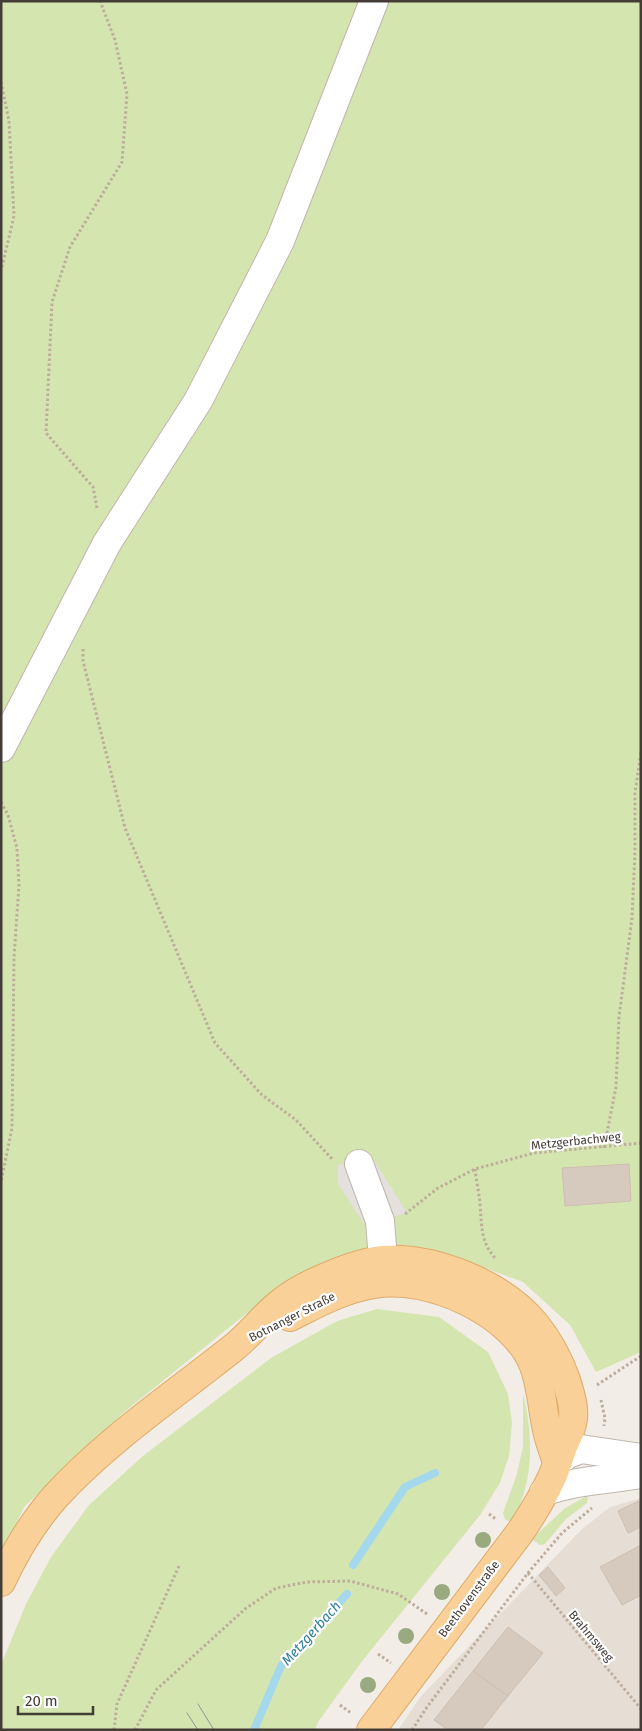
<svg xmlns="http://www.w3.org/2000/svg" width="642" height="1731" font-family="'Fira Sans',sans-serif">
<style>
.residential{fill:#e6ded4}
.green{fill:#d5e5b0}
.parking{fill:#e3e0de}
.lines{fill:none;stroke-linecap:round;stroke-linejoin:round}
.stream{stroke:#a4d9ed;stroke-width:8}
.building{fill:#d6cabf;stroke:#cebeaf}
.minor-casing{stroke:#c0b6ac;stroke-width:30}
.major-casing{stroke:#deaa68;stroke-width:30}
.path{stroke:#bead9b;stroke-width:3;stroke-dasharray:2.5 2.5;stroke-linecap:butt}
.minor{stroke:#fff;stroke-width:28}
.major{stroke:#f9d098;stroke-width:28}
.tram{stroke:#959595;stroke-width:1}
.tree{fill:#99aa80}
.labels{text-anchor:middle;stroke-width:4.5;stroke-linejoin:round;paint-order:stroke}
.street-label{font-size:12px;fill:#443c36;stroke:#fff}
.water-label{font-size:14px;font-style:italic;fill:#307e9c;stroke:#fff}
</style>
<rect width="100%" height="100%" fill="#f2ede6"/>
<path class="residential" d="M641 1498V1730H398L421 1696 581 1530 610 1507Z"/>
<g class="green">
<path d="M1 1H641V1352L596 1372 570 1325 523 1282 455 1257 406 1245 328 1262 252 1309 123 1413 24 1507 1 1556Z"/>
<path d="M377 1309 439 1317 488 1352 508 1394 512 1423 509 1456 500 1483 480 1515 363 1660 318 1722 315 1730H1V1665L26 1604 51 1557 89 1505 143 1456 271 1358 337 1321Z"/>
<path d="M523 1394C534 1437 534 1484 511 1523L505 1519 503 1513 517 1474 523 1446Z"/>
<path d="M588 1495 587 1503 566 1519 545 1544 540 1545 532 1539 564 1509Z"/>
</g>
<path class="parking" d="M366 1160H374L407 1213 364 1224 338 1184V1165Z"/>
<g class="lines">
<g class="stream">
<path d="M353 1565 405 1487 435 1473"/>
<path d="M254 1730 281 1666 347 1594"/>
</g>
</g>
<g class="building">
<path d="M629 1164 631 1201 565 1206 562 1168Z"/>
<path d="M639 1501 641 1506V1527L628 1533 618 1511Z"/>
<path d="M641 1545V1595L622 1605 600 1567Z"/>
<path d="M548 1567 565 1588 556 1596 539 1575Z"/>
<path d="M508 1627 543 1653 508 1696 473 1671Z"/>
<path d="M473 1671 508 1696 481 1730H448L434 1720Z"/>
</g>
<g class="lines">
<g class="minor-casing">
<g id="minor">
<path d="M1 748 107 543 198 401 280 241 374 1"/>
<path d="M359 1164 380 1221 383 1260"/>
<path d="M557 1462 568 1454 581 1449 641 1458"/>
<path d="M544 1492C575 1480 608 1480 641 1474"/>
</g>
</g>
<g class="major-casing">
<g id="major">
<path d="M290 1317C318 1303 343 1289 374 1284 428 1274 514 1313 534 1366 541 1385 542 1405 546 1425 548 1438 553 1450 557 1462"/>
<path d="M1 1582C15 1552 33 1522 55 1497 107 1440 173 1396 233 1348 251 1334 265 1314 283 1301 304 1284 357 1262 384 1260 435 1257 502 1284 535 1324 548 1340 559 1360 566 1380 570 1393 576 1410 572 1424 570 1433 565 1441 562 1449 559 1458 556 1467 553 1475 544 1495 533 1513 521 1531L371 1730"/>
</g>
</g>
<g class="path">
<path d="M1 82 9 121 14 216 1 271"/>
<path d="M97 508 93 487 46 433 52 302 70 247 122 162 127 94 115 40 100 1"/>
<path d="M83 649V661L125 828 215 1043 262 1095 296 1120 333 1160"/>
<path d="M1 802 8 815 17 848 19 885 14 957 12 1128 1 1182"/>
<path d="M604 1148 616 1087 619 1017 632 918 635 852V793L641 752"/>
<path d="M475 1169C476 1180 479 1192 480 1204 482 1225 480 1242 496 1259"/>
<path d="M405 1214 438 1188 475 1169 534 1153 641 1143"/>
<path d="M597 1385 641 1356"/>
<path d="M601 1400 605 1418 604 1426"/>
<path d="M489 1514 497 1520"/>
<path d="M528 1573 641 1709"/>
<path d="M378 1654 391 1663"/>
<path d="M340 1705 351 1713"/>
<path d="M114 1730 117 1704 179 1566"/>
<path d="M135 1730 156 1690 245 1609 276 1588 307 1582 350 1581 398 1594 427 1614"/>
<path d="M412 1730 427 1707 528 1573 562 1533 592 1508"/>
</g>
<use href="#minor" class="minor"/>
<use href="#major" class="major"/>
<g class="tram">
<path d="M198 1704 214 1730"/>
<path d="M187 1713 198 1730"/>
</g>
</g>
<g class="tree">
<circle cx="483" cy="1540" r="8"/>
<circle cx="442" cy="1592" r="8"/>
<circle cx="406" cy="1636" r="8"/>
<circle cx="368" cy="1685" r="8"/>
</g>
<g class="labels">
<g class="street-label">
<text transform="translate(576 1141) rotate(-6)" y="4">Metzgerbachweg</text>
<text transform="translate(292 1317) rotate(-27)" y="4">Botnanger Straße</text>
<text transform="translate(469 1599) rotate(-53)" y="4">Beethovenstraße</text>
<text transform="translate(591 1636) rotate(50)" y="4">Brahmsweg</text>
</g>
<g class="water-label">
<text transform="translate(311 1633) rotate(-48)" y="5">Metzgerbach</text>
</g>
</g>
<rect width="642" height="1731" fill="none" stroke="#443c36" stroke-width="5"/>
<path d="M18 1706v8h75v-8" fill="none" stroke="#443c36" stroke-width="2.5"/>
<text x="25" y="1706" font-size="15" fill="#443c36" stroke="#ffffff" stroke-width="4" paint-order="stroke">20 m</text>
</svg>
